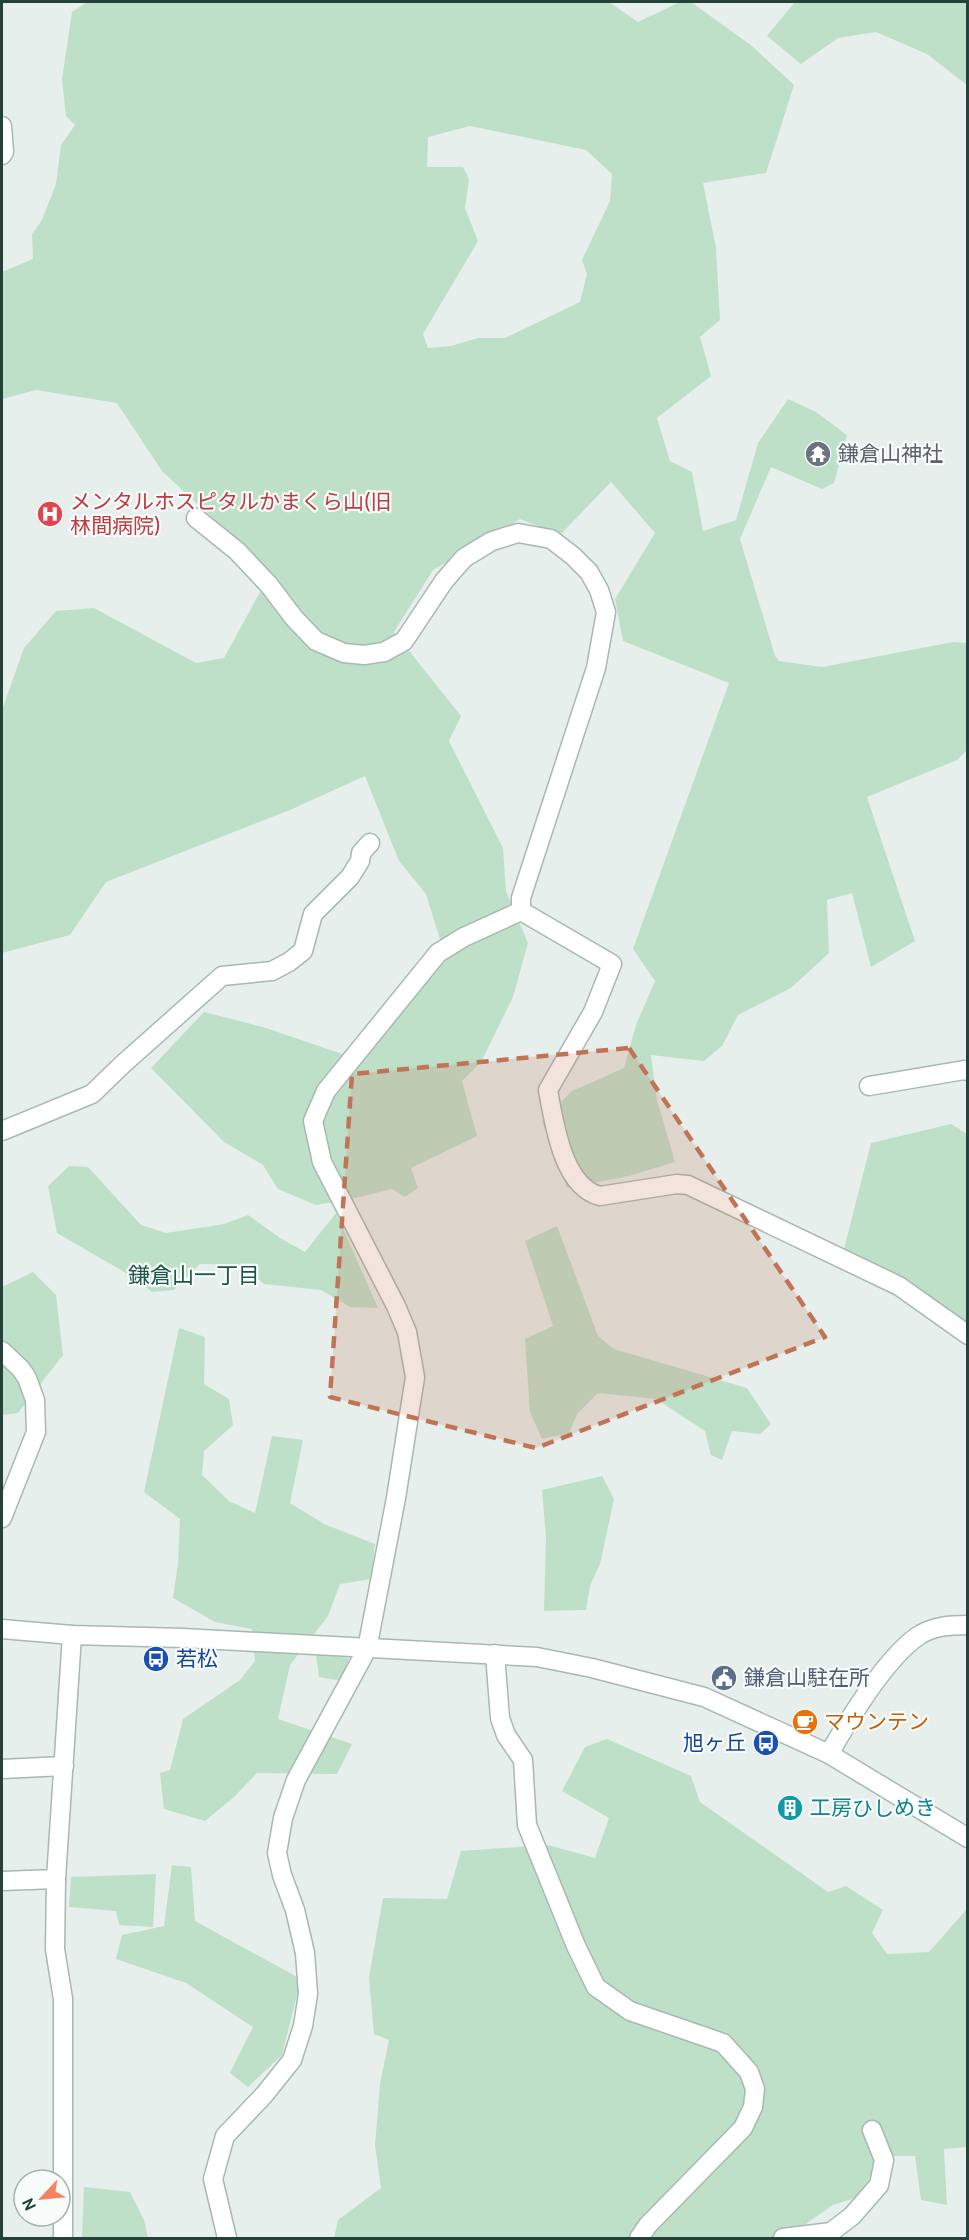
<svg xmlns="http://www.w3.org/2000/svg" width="969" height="2240" font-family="Cabin,'Noto Sans JP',sans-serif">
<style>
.green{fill:#bfe0c8;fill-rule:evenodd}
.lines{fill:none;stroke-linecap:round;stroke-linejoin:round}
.minor-casing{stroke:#a8b8b2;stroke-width:21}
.minor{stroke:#fff;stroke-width:18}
.marked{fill:#c07456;fill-opacity:0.2;stroke:#c07456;stroke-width:4.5;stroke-dasharray:12 8;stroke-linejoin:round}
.labels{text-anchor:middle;stroke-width:4.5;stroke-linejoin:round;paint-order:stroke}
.worship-label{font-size:21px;fill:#5b616d;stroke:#f7fbf9;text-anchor:start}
.health-label{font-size:21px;fill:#be3a42;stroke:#f7fbf9;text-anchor:start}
.transit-label{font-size:21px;fill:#164399;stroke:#f7fbf9;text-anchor:start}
.service-label{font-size:21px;fill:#4e5e75;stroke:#f7fbf9;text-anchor:start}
.food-label{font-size:21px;fill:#c56008;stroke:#f7fbf9;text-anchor:start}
.culture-label{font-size:21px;fill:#0d838f;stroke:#f7fbf9;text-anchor:start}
.neighbourhood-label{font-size:22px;fill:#1f5548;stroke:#f7fbf9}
</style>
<rect width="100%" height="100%" fill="#e6efeb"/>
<g class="green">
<path d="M87 2H609L638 22 680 2H691L752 46 794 85 766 173 703 183 716 248 720 320 700 337 711 376 657 418 670 461 692 472 703 531 736 520 758 443 788 399 816 412 847 435 834 483 822 489 771 467 740 539 775 656 779 661 822 667 953 642 967 643V750L957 760 867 797 915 941 871 967 852 893 827 900 829 953 791 988 738 1015 722 1046 704 1061 651 1055 657 1100 675 1162 629 1176 567 1188 542 1121 572 1091 624 1068 636 1025 655 981 633 949 729 683 623 641 615 599 655 533 611 482 560 535 520 519 433 570 394 632 461 716 449 741 503 848 506 891 528 943 513 997 481 1062 462 1081 477 1136 411 1168 418 1188 405 1197 392 1189 351 1199 316 1205 278 1189 263 1165 224 1142 151 1068 204 1012 263 1027 342 1054 446 959 426 894 399 861 365 776 290 810 106 882 70 935 2 953V710L24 648 56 611 94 608 196 663 224 658 271 572 162 471 117 403 36 390 2 399V272L33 259 32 234 42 220 56 184 61 145 75 125 66 116 62 79 72 12ZM470 126 586 150 612 174 610 201 582 260 587 274 580 302 505 338H478L451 346 428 348 423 334 478 241 465 208 469 179 463 167H427L428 137Z"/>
<path d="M795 2H967V85L927 54 876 32 838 38 801 64 767 36Z"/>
<path d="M951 1124 967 1134V1326L843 1253 871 1143Z"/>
<path d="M69 1166 88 1167 141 1225 166 1233 224 1224 248 1215 280 1238 305 1252 336 1213 378 1308 350 1307 321 1290 264 1284 243 1265 200 1264 174 1290 152 1292 133 1277 57 1233 48 1186Z"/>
<path d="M557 1226 598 1336 614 1349 747 1388 771 1424 760 1434 732 1431 722 1460 711 1455 705 1431 656 1399 598 1393 577 1414 569 1433 542 1439 530 1412 525 1339 553 1326 525 1241Z"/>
<path d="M33 1272 56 1295 63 1355 18 1413 2 1415V1287Z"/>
<path d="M179 1328 205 1337 204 1384 229 1399 233 1425 204 1451 202 1475 229 1501 255 1513 272 1436 303 1440 290 1503 324 1524 375 1544 371 1579 340 1584 328 1616 290 1665 278 1719 352 1744 337 1774 257 1773 234 1797 205 1821 164 1809 160 1773 170 1770 183 1719 240 1680 255 1661 252 1629 215 1622 173 1598 178 1563 180 1519 144 1492Z"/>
<path d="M602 1476 614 1499 600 1564 590 1586 586 1610 544 1611 546 1537 542 1490Z"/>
<path d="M316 1654 349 1658 342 1681 319 1677Z"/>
<path d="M607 1739 691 1776 700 1802 828 1892 846 1886 883 1910 872 1933 887 1954 929 1952 967 1909V2147L944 2149 947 2205 921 2200 915 2156H877L864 2195 833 2205 797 2230 781 2238H334L338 2220 381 2188 375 2145 380 2084 389 2040 374 2034 369 1977 383 1898 447 1899 461 1851 548 1845 595 1858 609 1818 562 1791 585 1747Z"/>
<path d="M172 1865 191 1867 195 1921 301 1979 282 2055 248 2087 230 2073 253 2027 186 1983 116 1959 122 1935 164 1926Z"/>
<path d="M156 1874 153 1927 119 1925 116 1911 69 1907 71 1877Z"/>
<path d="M84 2187 130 2192 144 2220 148 2238H82Z"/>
</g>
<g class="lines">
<g class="minor-casing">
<g id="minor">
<path d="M2 126 4 152 2 155"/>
<path d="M196 518 237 551 269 585 294 618 316 641 344 653 364 655 384 652 404 641 444 581 464 558 492 541 518 533 551 539 573 556 589 572 599 590 606 612 596 668 521 898V911"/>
<path d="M521 911 612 964 593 1012 548 1090C554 1123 563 1187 600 1196L677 1184 688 1185 899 1286 968 1335"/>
<path d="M869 1086 964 1070 968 1071"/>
<path d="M2 1131 92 1094 123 1064 222 976 272 971 289 962 303 951 313 914 350 877 360 861 361 853 370 843"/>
<path d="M2 1351 21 1369 27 1378 35 1400 36 1432 2 1518"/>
<path d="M2 1629 72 1635 183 1638 537 1657 592 1668 704 1697 829 1754 968 1838"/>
<path d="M495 1654 500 1718 506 1735 523 1760 527 1825 576 1946 596 1987 630 2011 723 2043 749 2072 755 2089 753 2107 743 2128 648 2225 639 2238"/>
<path d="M829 1754C849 1719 885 1659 918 1636 933 1626 950 1625 968 1625"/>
<path d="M2 1769 64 1766"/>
<path d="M56 1879 55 1949 63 1999V2238"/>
<path d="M2 1881 56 1879 72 1635"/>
<path d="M227 2238 213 2179 225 2136 264 2095 292 2060 303 2026 308 1994 305 1953 295 1910 282 1875 277 1853 283 1818 296 1780 367 1649 396 1498 415 1377 407 1332 396 1306 322 1162 313 1121 326 1091 438 953 464 937 521 911"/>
<path d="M783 2238 831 2232 852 2216 879 2185 884 2160 872 2130"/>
</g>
</g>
<use href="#minor" class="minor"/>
</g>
<path class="marked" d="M629 1048 825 1337 536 1448 330 1397 352 1074Z"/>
<defs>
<g id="temple-disc" transform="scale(1.35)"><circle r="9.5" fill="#6b7280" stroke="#f7fbf9"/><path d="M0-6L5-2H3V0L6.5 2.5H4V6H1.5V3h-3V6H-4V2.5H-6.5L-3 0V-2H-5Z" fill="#fff"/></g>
<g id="hospital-disc" transform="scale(1.35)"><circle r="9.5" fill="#e0444e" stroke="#f7fbf9"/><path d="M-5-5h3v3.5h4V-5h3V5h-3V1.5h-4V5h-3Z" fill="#fff"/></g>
<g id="bus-disc" transform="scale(1.35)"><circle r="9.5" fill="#1a4fb4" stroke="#f7fbf9"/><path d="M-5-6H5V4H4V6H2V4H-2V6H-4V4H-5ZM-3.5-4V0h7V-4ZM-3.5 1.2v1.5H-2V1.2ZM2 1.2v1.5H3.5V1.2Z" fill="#fff"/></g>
<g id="civic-disc" transform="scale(1.35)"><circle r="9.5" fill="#5c6f8a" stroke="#f7fbf9"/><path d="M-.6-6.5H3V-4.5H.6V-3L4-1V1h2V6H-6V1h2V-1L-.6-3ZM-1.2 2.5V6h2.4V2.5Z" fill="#fff"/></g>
<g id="cafe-disc" transform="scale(1.35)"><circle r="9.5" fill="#e8710a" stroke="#f7fbf9"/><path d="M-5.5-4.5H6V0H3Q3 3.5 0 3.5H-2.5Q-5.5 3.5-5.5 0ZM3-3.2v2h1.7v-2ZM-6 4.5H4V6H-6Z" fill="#fff"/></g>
<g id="building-disc" transform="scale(1.35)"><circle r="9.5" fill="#0f9aa8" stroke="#f7fbf9"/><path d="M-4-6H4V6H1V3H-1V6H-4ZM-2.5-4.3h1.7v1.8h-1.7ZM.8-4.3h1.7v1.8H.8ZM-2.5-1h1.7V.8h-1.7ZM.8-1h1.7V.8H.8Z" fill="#fff"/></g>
</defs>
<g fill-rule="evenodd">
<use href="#temple-disc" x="818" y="454"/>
<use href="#hospital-disc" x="50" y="514"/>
<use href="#bus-disc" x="156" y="1659"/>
<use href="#civic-disc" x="724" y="1678"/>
<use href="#cafe-disc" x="805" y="1722"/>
<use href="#bus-disc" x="766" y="1743"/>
<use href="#building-disc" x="790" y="1808"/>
</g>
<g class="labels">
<g class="worship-label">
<text x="838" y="461">鎌倉山神社</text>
</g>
<g class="health-label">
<text x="70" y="509">メンタルホスピタルかまくら山(旧<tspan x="70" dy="24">林間病院)</tspan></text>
</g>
<g class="transit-label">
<text x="176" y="1666">若松</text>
<text x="746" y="1750" text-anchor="end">旭ヶ丘</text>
</g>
<g class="service-label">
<text x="744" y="1685">鎌倉山駐在所</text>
</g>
<g class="food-label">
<text x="824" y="1729">マウンテン</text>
</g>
<g class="culture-label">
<text x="810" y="1815">工房ひしめき</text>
</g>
<g class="neighbourhood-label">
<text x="194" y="1283">鎌倉山一丁目</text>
</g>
</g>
<rect width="969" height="2240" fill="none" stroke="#24423a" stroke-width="6"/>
<g transform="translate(42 2198) rotate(244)"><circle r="28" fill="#f7fbf9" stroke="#a3b1ad" stroke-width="1.5"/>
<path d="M0-4.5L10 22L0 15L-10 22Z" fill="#f4845f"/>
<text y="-9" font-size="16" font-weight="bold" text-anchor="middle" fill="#24423a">N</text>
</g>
</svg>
